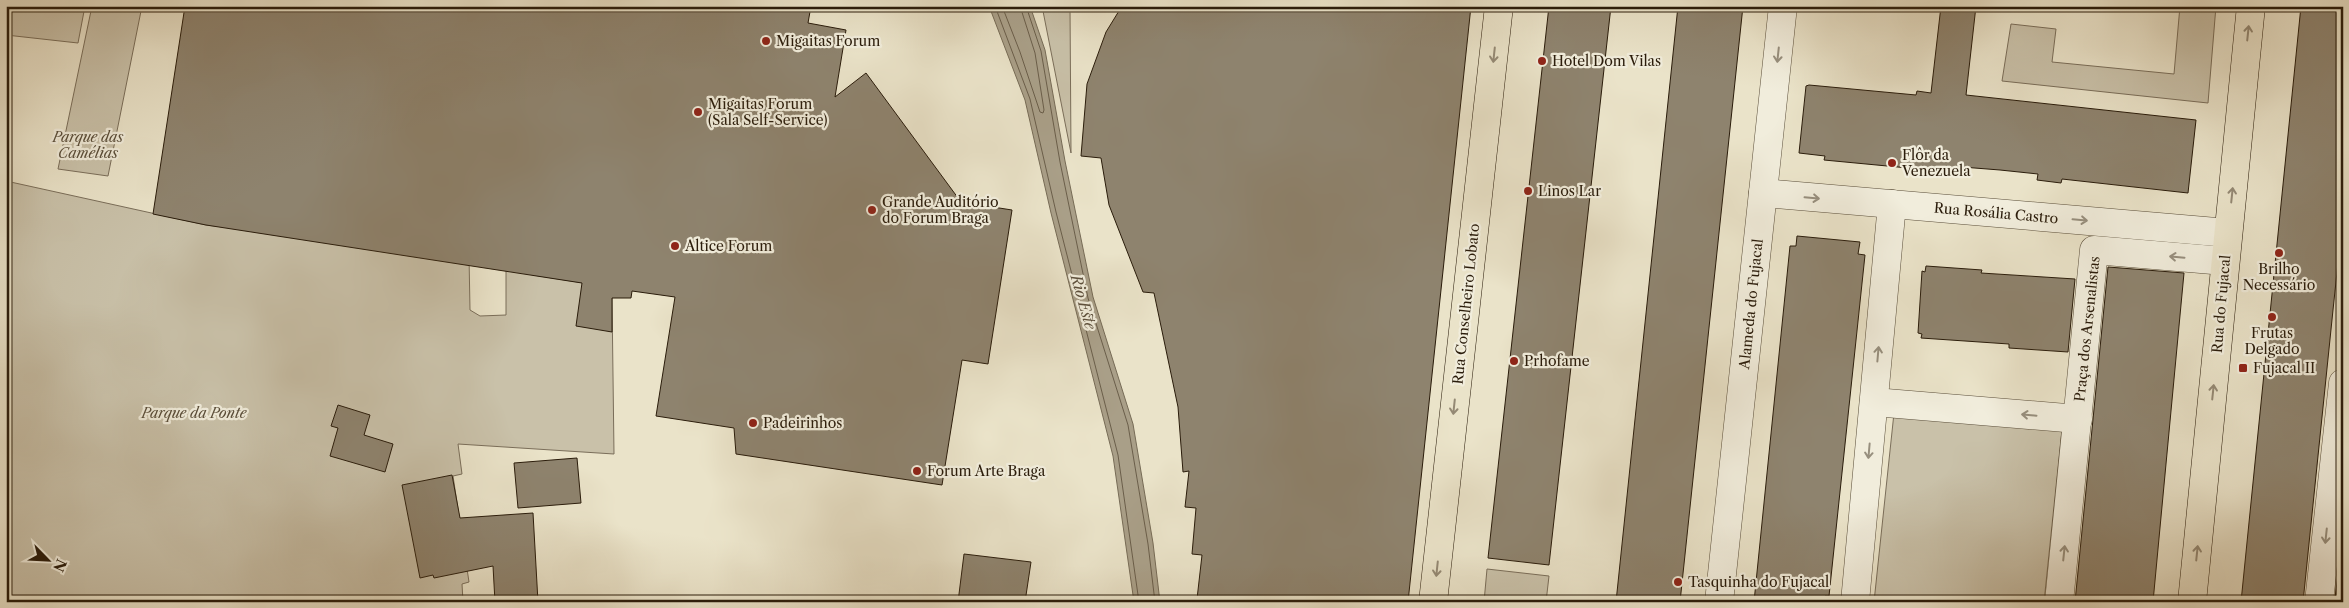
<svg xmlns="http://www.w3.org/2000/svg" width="2349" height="608" font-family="'Libre Caslon Text',serif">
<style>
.green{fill:#c9c1a9;stroke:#7a6e5a}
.water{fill:#a99f88;stroke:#766b56}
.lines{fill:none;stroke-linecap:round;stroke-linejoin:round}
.shore{stroke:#6a5e4a;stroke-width:1}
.building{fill:#8e836e;stroke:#2a1c0b}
.minor-casing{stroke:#5a4e3a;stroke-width:29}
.major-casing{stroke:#2a1c0b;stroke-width:29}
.minor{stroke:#f1eddc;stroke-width:28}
.major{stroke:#eae3c9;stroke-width:28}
.oneway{stroke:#948974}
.oneway2{stroke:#978f7e}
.poi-dot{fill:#8f2418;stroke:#f1eddc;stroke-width:2}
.labels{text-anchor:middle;stroke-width:4.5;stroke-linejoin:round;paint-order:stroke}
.poi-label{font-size:14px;fill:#2a1c0b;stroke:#f1eddc;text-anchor:start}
.park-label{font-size:14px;font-style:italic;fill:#5a4e3a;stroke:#f1eddc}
.street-label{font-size:14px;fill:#2a1c0b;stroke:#f1eddc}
.water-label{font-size:15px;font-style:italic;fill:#5d503d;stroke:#f1eddc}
</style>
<rect width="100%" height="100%" fill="#eae3c9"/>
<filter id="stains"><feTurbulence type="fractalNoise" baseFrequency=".004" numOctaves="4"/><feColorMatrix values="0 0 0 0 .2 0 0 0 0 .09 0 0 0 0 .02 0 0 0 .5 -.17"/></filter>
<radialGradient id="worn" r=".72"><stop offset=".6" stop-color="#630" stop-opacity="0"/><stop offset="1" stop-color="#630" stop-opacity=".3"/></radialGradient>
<g class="green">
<path d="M6 6H85L78 43 6 35Z"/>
<path d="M92 6H142L108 176 58 169Z"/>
<path d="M1042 6H1073L1070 8 1071 153Z"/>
<path d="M2180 6H2216L2208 103 2002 81 2011 24 2056 29 2052 62 2174 74Z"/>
<path d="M6 181 206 225 469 256 470 310 480 316 506 315V263L533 275 609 287 612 298 614 454 458 444 462 474 453 476 469 582 462 584 463 602H6Z"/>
<path d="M1894 413 2062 429 2044 602H1874Z"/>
<path d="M1487 569 1549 576 1546 602H1484Z"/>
</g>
<path class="water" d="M989 6H1030L1045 50 1065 161 1093 297 1133 424 1153 543 1160 602H1134L1113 456 1051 213 1025 100Z"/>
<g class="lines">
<g class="shore">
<path d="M995 6 1030 99 1056 212 1118 455 1139 602"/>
<path d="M1002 6 1020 52 1040 112 1043 113 1044 110 1035 53 1020 6"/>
<path d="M1026 6 1041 51 1060 162 1088 298 1128 425 1148 544 1155 602"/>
</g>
</g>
<g class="building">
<path d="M185 6H811L808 23 846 30 835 97 866 73 961 202 1012 210 988 364 962 360 942 485 736 454 734 428 656 416 675 297 632 291 631 298H612V332L576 326 582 283 206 225 153 214Z"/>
<path d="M1122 6H1471L1408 602H1207L1197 599 1202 555 1192 554 1196 508 1185 507 1189 471 1183 472 1178 407 1154 293 1143 292 1109 205 1101 158 1081 156 1087 84 1106 32Z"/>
<path d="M1549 6H1611L1549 565 1488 558Z"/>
<path d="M1678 6H1743L1680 602H1616Z"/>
<path d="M1941 6H1976L1966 95 2196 120 2188 193 2062 179 2061 183 2037 180 2038 174 2000 170 1962 167 1961 173 1824 160 1825 156 1799 153 1806 86 1809 85 1916 95 1917 91 1931 93Z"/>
<path d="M2301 6H2343V215L2333 310 2303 602H2241Z"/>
<path d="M1797 236 1860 242 1858 254 1865 255 1829 596H1825L1824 602H1754L1790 246H1796Z"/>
<path d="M1926 266 1982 270 1981 273 2075 279 2068 352 2009 348V344L1921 338 1922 334 1918 333 1922 271 1925 272Z"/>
<path d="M2108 267 2184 273 2153 602H2075Z"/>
<path d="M338 405 370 415 364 435 393 444 385 472 330 456 338 428 331 426Z"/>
<path d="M577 458 581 503 518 508 514 463Z"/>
<path d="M452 475 460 518 533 513 538 602H495L493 566 434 578 433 575 420 578 402 485Z"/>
<path d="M964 554 1031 562 1025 602H958Z"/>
<path d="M2339 566H2343V599L2335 598Z"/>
</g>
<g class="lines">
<g class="minor-casing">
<g id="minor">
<path d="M1763 193 2228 233"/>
<path d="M1874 402 2078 419"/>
<path d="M1719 602 1783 6"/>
<path d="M1855 602 1892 204"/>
<path d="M2059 602 2094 250 2225 261"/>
<path d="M2319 602 2343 383"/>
</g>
</g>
<g class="major-casing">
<g id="major">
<path d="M1433 602 1499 6"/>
<path d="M2192 602 2251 6"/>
</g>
</g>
<use href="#minor" class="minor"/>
<use href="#major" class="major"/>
</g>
<defs><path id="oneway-shaft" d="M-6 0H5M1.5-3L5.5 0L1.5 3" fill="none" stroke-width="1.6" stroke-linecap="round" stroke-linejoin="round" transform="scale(1.25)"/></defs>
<g class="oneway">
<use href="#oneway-shaft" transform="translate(2248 33) rotate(-84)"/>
<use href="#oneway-shaft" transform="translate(1494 55) rotate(96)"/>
<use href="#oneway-shaft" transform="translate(2232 195) rotate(-84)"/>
<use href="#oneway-shaft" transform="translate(2213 392) rotate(-84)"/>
<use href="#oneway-shaft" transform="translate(1454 407) rotate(96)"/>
<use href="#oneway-shaft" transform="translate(2197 553) rotate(-84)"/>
<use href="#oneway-shaft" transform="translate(1437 569) rotate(96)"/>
</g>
<g class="oneway2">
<use href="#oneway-shaft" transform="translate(1778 55) rotate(96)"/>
<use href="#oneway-shaft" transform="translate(1812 198) rotate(5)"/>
<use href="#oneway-shaft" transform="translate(2080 220) rotate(5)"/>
<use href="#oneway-shaft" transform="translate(2177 257) rotate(-175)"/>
<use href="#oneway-shaft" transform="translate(1878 354) rotate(-85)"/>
<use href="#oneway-shaft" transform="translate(2029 415) rotate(-175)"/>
<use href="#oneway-shaft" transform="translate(1869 451) rotate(95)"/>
<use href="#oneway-shaft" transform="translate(2326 536) rotate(96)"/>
<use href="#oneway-shaft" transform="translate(2064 553) rotate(-84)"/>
</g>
<g class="poi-dot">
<circle cx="766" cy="41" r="5"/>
<circle cx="1542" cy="61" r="5"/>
<circle cx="698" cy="112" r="5"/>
<circle cx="1892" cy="163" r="5"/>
<circle cx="1528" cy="191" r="5"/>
<circle cx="872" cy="210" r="5"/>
<circle cx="675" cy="246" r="5"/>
<circle cx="2279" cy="253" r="5"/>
<circle cx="2272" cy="317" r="5"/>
<circle cx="1514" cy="361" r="5"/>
<rect x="2238" y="363" width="10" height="10" rx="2.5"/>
<circle cx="753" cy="423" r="5"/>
<circle cx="917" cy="471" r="5"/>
<circle cx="1678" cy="582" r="5"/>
</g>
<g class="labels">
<g class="poi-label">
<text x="776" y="46">Migaitas Forum</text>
<text x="1552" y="66">Hotel Dom Vilas</text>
<text x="708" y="109">Migaitas Forum<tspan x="708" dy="16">(Sala Self-Service)</tspan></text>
<text x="1902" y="160">Flôr da<tspan x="1902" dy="16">Venezuela</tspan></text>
<text x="1538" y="196">Linos Lar</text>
<text x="882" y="207">Grande Auditório<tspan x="882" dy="16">do Forum Braga</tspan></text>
<text x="685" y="251">Altice Forum</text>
<text x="2279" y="274" text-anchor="middle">Brilho<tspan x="2279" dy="16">Necessário</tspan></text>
<text x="2272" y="338" text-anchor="middle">Frutas<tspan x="2272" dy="16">Delgado</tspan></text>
<text x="1524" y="366">Prhofame</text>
<text x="2253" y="373">Fujacal II</text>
<text x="763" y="428">Padeirinhos</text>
<text x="927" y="476">Forum Arte Braga</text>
<text x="1688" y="587">Tasquinha do Fujacal</text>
</g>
<g class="park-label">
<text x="88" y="142">Parque das<tspan x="88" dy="16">Camélias</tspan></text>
<text x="194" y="418">Parque da Ponte</text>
</g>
<g class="street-label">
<text transform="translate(1996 213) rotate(5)" y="5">Rua Rosália Castro</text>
<text transform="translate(1466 304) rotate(-84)" y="5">Rua Conselheiro Lobato</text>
<text transform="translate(1751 304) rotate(-84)" y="5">Alameda do Fujacal</text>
<text transform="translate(2221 304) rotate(-85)" y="5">Rua do Fujacal</text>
<text transform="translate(2087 329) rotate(-84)" y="5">Praça dos Arsenalistas</text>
</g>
<g class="water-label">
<text transform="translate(1083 302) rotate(74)" y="5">Rio Este</text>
</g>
</g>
<rect width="2349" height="608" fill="none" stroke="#eae3c9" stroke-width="25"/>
<rect x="8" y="8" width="2334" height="593" fill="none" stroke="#2a1c0b" stroke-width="2.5"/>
<rect x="12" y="12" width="2324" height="583" fill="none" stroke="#2a1c0b"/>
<g transform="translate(48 560) rotate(114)" stroke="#f1eddc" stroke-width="4" paint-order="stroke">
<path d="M0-4L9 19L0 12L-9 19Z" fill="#2a1c0b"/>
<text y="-8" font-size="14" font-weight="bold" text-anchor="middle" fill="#2a1c0b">N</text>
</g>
<rect width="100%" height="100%" filter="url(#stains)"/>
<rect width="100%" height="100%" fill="url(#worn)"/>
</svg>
